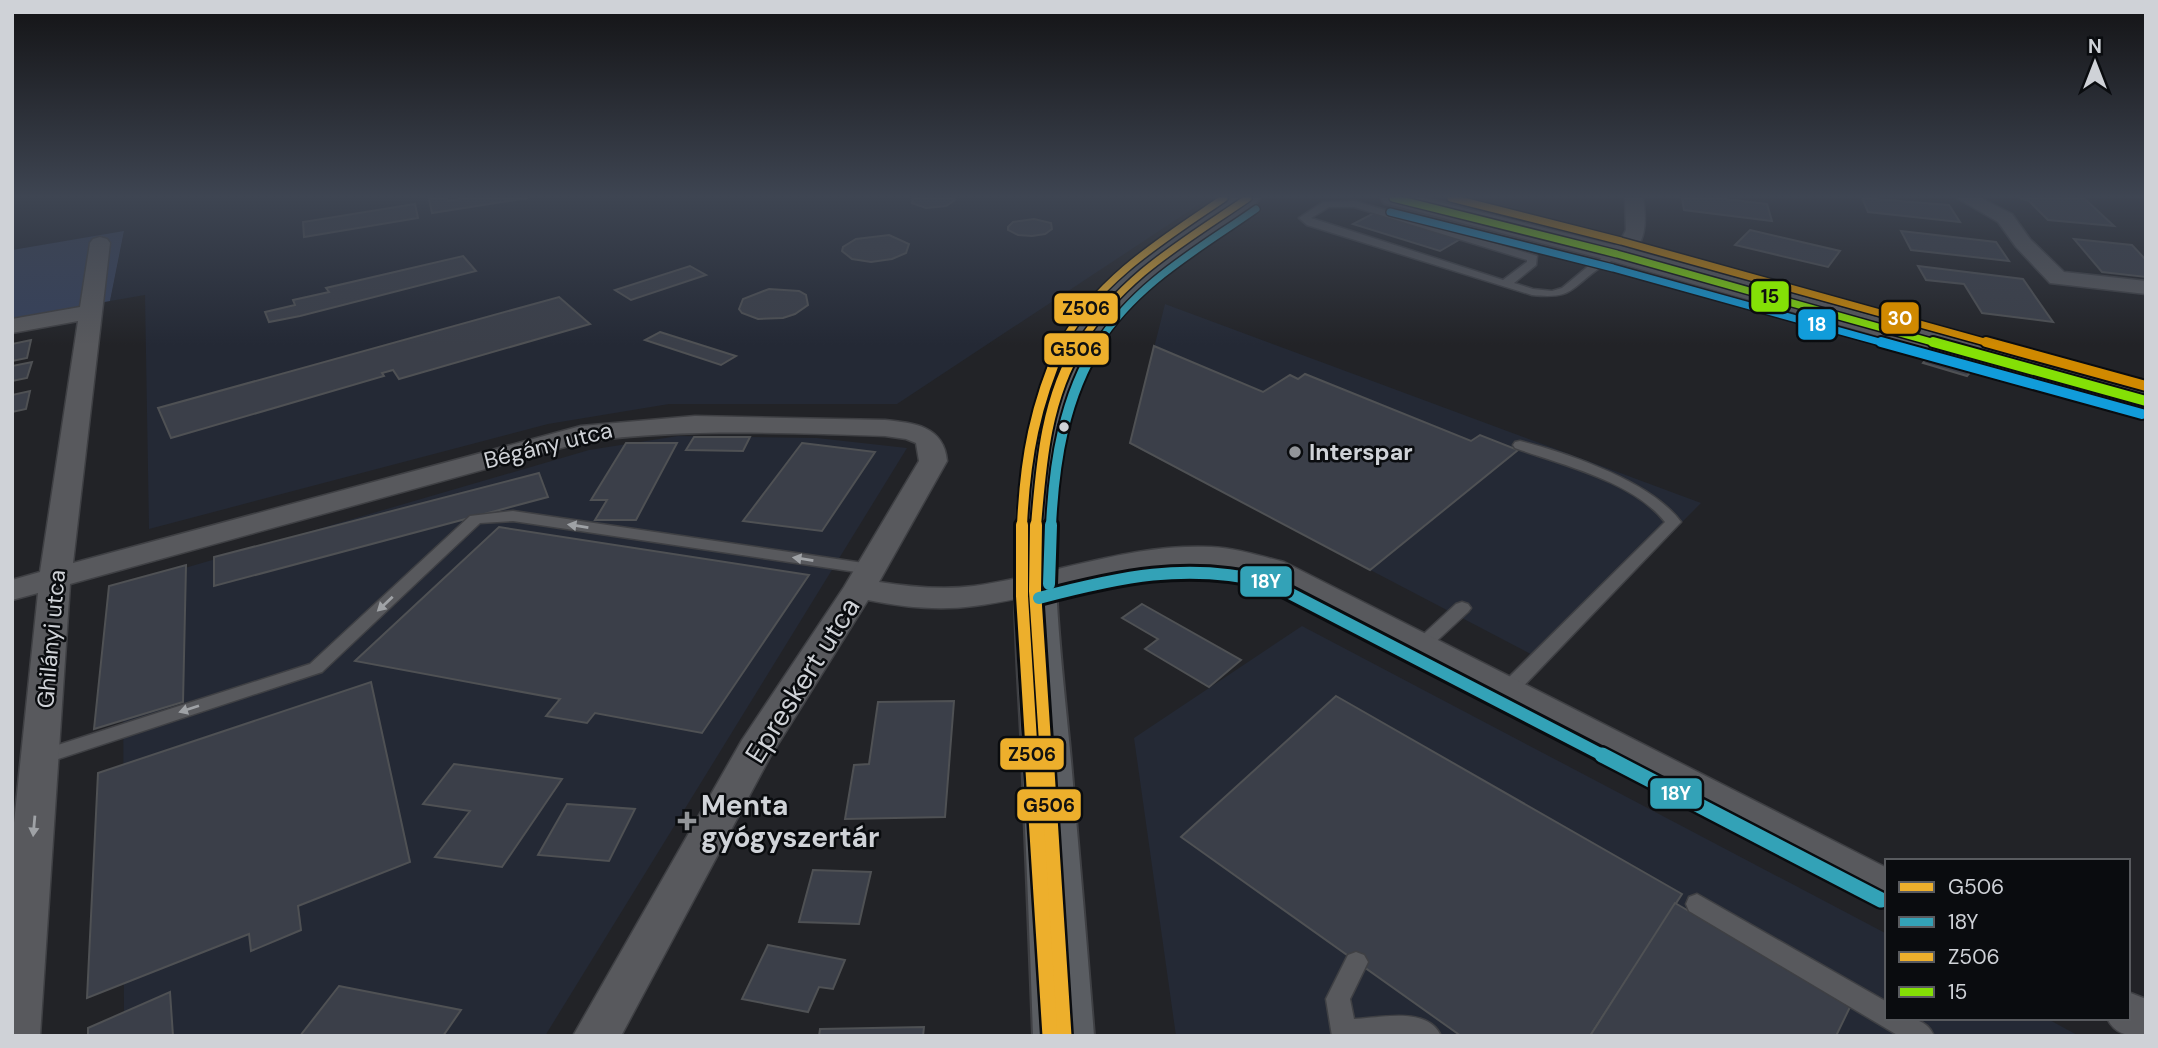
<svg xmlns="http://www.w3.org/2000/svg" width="2158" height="1048" font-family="'DM Sans',sans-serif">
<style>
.built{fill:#242935}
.green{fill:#36415b}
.building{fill:#3b3f49;stroke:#4f5154;stroke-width:2}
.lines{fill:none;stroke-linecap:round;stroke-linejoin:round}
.service-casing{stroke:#3f4044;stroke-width:3}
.minor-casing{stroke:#3f4044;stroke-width:3}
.tertiary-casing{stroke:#3f4044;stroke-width:4}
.primary-casing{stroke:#3f4044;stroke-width:4}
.service{fill:#58595d;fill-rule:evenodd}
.minor{fill:#58595d;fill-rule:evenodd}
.tertiary{fill:#58595d;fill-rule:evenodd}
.primary{fill:#5a5d62;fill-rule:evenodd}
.bus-1-far3-casing{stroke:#0a0c0f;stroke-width:10}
.bus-1-far2-casing{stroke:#0a0c0f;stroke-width:14}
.bus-1-far1-casing{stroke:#0a0c0f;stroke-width:18}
.bus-1-casing{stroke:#0a0c0f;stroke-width:20}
.bus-2-far3-casing{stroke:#0a0c0f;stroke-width:10}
.bus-2-far2-casing{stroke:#0a0c0f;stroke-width:14}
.bus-2-far1-casing{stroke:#0a0c0f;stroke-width:18}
.bus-2-casing{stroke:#0a0c0f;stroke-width:20}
.bus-3-far3-casing{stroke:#0a0c0f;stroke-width:10}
.bus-3-far2-casing{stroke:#0a0c0f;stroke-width:14}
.bus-3-far1-casing{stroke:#0a0c0f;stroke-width:18}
.bus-3-casing{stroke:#0a0c0f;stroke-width:20}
.bus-4-far1-casing{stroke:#0a0c0f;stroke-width:10}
.bus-4-casing{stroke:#0a0c0f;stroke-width:14}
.bus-5-far1-casing{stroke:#0a0c0f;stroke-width:10}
.bus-5-casing{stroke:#0a0c0f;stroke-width:14}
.bus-6-far1-casing{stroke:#0a0c0f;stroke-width:10}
.bus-6-casing{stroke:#0a0c0f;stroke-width:14}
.bus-1-far3{stroke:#edaf2c;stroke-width:7}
.bus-1-far2{stroke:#edaf2c;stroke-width:10}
.bus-1-far1{stroke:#edaf2c;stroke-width:12}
.bus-1{stroke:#edaf2c;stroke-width:15}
.bus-2-far3{stroke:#33a2b7;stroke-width:7}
.bus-2-far2{stroke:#33a2b7;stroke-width:10}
.bus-2-far1{stroke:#33a2b7;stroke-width:12}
.bus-2{stroke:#33a2b7;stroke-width:15}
.bus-3-far3{stroke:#edaf2c;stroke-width:7}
.bus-3-far2{stroke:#edaf2c;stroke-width:10}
.bus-3-far1{stroke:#edaf2c;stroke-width:12}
.bus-3{stroke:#edaf2c;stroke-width:15}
.bus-4-far1{stroke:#84e006;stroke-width:7}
.bus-4{stroke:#84e006;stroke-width:10}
.bus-5-far1{stroke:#119cda;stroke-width:7}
.bus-5{stroke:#119cda;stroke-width:10}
.bus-6-far1{stroke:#d08900;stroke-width:7}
.bus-6{stroke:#d08900;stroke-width:10}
.oneway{fill:#9fa2a6}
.bus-dot{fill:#cfd2d7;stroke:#0a0c0f;stroke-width:2.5}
.poi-dot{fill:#929599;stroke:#0a0c0f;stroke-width:2.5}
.labels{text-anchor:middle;stroke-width:5;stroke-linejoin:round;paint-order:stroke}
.street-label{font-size:23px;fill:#cfd2d7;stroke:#0a0c0f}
.poi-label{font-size:23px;font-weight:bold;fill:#cfd2d7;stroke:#0a0c0f;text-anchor:start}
.near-street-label{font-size:28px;fill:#cfd2d7;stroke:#0a0c0f}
.near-poi-label{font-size:28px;font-weight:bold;fill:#cfd2d7;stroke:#0a0c0f;text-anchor:start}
.line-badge{stroke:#0a0c0f;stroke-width:2.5}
.badge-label{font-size:19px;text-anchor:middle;font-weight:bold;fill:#fff}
.pale-badge-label{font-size:19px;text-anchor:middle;font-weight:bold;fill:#111}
</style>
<rect width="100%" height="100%" fill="#222327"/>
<g class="built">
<path d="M12 198H1209L897 404H669L548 424 149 529 145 295 110 301 124 232 12 250Z"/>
<path d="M1165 304 1701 503 1544 661 1130 444Z"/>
<path d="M678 436 817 438 907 448 545 1036H124L123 586 589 450Z"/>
<path d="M1302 626 1887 934V1018H2046L2079 1036H1176L1134 738Z"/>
</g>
<path class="green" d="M124 231 110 301 12 319V250Z"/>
<g class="building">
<path d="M447 198 448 201 466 198H528L432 213 429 199Z"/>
<path d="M913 198H954L955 200 946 206 926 208 912 203Z"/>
<path d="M1682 198H1716L1767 204 1772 221 1684 210Z"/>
<path d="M1862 198 1949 205 1960 222 1868 212Z"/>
<path d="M2020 198H2084L2114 226 2048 220 2029 201Z"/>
<path d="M415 204 418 218 304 237 303 222Z"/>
<path d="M1376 212 1462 238 1440 251 1353 224Z"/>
<path d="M1034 219 1051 223 1052 229 1045 234 1032 236 1018 235 1008 230V227L1013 222Z"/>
<path d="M1750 230 1840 251 1828 267 1735 245Z"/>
<path d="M1901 231 1996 242 2009 261 1911 250Z"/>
<path d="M889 235 909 244 906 253 892 259 871 262 852 259 842 251 843 247 856 239Z"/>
<path d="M2074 239 2132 245 2146 260V277L2102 272Z"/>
<path d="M463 256 476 271 300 316 269 322 265 312 295 305 293 300 329 292 326 288Z"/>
<path d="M690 266 706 275 631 300 615 290Z"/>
<path d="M1918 266 2023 279 2053 322 1982 313 1964 284 1926 280Z"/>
<path d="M769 289 799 291 806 295 808 305 795 314 783 318 758 319 742 313 739 309 743 299Z"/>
<path d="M559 297 590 324 399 379 393 370 382 373 384 376 171 438 158 408Z"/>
<path d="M660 332 736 356 721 365 645 340Z"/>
<path d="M31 340 27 358 12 361V344Z"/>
<path d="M1154 346 1263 392 1290 375 1298 379 1305 374 1471 441 1480 435 1518 450 1370 570 1130 443Z"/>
<path d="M1929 356 1973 369 1967 376 1923 363Z"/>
<path d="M32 362 27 378 12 381V366Z"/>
<path d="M30 391 26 409 12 412V395Z"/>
<path d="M694 437H750L743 451 686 450Z"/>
<path d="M626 443H677L636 520H595L607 500H591Z"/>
<path d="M802 443 875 452 822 531 743 521Z"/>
<path d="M539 473 548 497 214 586V557Z"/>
<path d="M499 527 809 575 702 733 595 713 587 723 546 716 560 699 355 661Z"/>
<path d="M186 565 183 702 94 729 109 586Z"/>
<path d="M1142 604 1241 660 1209 687 1145 649 1158 639 1122 618Z"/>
<path d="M371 682 410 862 298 906 301 930 251 951 249 934 87 998 98 773Z"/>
<path d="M1336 696 1682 894 1590 1036H1461L1181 837Z"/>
<path d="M954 701 945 817 845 819 854 765 869 764 878 702Z"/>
<path d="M454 764 562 779 502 867 435 857 470 811 423 804Z"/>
<path d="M567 804 635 809 609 861 538 855Z"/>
<path d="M813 870 871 872 859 924 799 922Z"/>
<path d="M1675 903 1851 1005 1836 1036H1590Z"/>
<path d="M768 945 845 960 833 989 819 987 808 1012 742 999Z"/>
<path d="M339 986 461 1010 443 1036H300Z"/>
<path d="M170 992 173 1036H88V1028Z"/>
<path d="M924 1027 923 1036H819L820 1029Z"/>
</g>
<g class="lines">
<g class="service-casing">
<g id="service">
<path d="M1355 201 1537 256 1536 265 1514 283 1533 289 1552 291 1562 288 1591 264 1613 252 1622 254C1615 260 1606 263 1598 269 1569 290 1572 299 1532 295L1307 225 1299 218 1323 202ZM1329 207H1354L1527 260V262L1503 280 1311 218Z"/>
<path d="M1520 441C1568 453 1652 482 1681 522L1514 696H1500L1498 691 1500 686 1665 522C1633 481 1562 465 1515 448L1513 445 1515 442Z"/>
<path d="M513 511 870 564 878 569 870 574 513 521 480 523 322 672 40 765 33 763 30 758 33 753 310 664 470 516Z"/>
<path d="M1462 602 1468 604 1471 608 1468 612 1427 650H1415L1412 646 1415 642 1456 604Z"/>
<path d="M1697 894 1887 1002V1018C1905 1018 1926 1016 1934 1036H1899L1689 911 1686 904 1689 897Z"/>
<path d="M1356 952 1364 955 1368 962 1350 999 1354 1019C1380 1018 1428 1006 1441 1036H1332L1326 999 1348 955Z"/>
</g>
</g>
<g class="minor-casing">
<g id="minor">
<path d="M1625 198H1643C1647 222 1647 253 1617 260L1610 258 1607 254 1622 238 1626 230Z"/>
<path d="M1957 198H1981L2012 214 2030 239 2064 272 2146 281V294L2050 283 2016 247 1998 222Z"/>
<path d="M100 237 107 239 110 243 73 563 581 426 695 416 885 420C914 423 944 426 947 461L879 582C910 587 943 590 974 586 1054 575 1130 543 1211 547 1236 548 1260 556 1284 562L1887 868V905L1872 900 1262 576C1163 547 1071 594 974 606 939 611 902 607 868 600L770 757 621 1036H573L742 740 844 587 919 461 916 443 906 439 885 436C784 433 684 428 583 442L70 584 40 1036H12V842L38 593 12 600V580L40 572 78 321 12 333V319L80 307 90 243 93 239Z"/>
<path d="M2128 992 2146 999V1036C2129 1036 2115 1035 2107 1018H2128Z"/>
</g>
</g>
<g class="tertiary-casing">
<path id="tertiary" d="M1381 198H1423L1626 248 2146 391V411L1608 260 1384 203Z"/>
</g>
<g class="primary-casing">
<path id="primary" d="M1232 198H1260C1251 212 1232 221 1218 230 1180 257 1137 284 1108 321 1027 430 1060 634 1071 761 1079 853 1087 944 1094 1036H1033C1030 942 1026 849 1022 756 1016 613 992 432 1086 311 1123 263 1183 232 1232 198Z"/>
</g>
<use href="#service" class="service"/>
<use href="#minor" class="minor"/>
<use href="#tertiary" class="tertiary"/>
<use href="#primary" class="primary"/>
<g class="bus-1-far3-casing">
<path id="bus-1-far3" d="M1080 344C1122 276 1184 242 1248 198"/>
</g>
<g class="bus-1-far2-casing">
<path id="bus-1-far2" d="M1036 526C1041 463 1046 397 1081 342"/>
</g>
<g class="bus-1-far1-casing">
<path id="bus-1-far1" d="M1036 525 1035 591 1046 757"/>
</g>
<g class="bus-1-casing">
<path id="bus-1" d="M1046 755 1064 1036"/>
</g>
<g class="bus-2-far3-casing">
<path id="bus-2-far3" d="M1098 344C1136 283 1199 249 1256 209"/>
</g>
<g class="bus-2-far2-casing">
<path id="bus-2-far2" d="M1051 526C1054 462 1064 397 1099 342"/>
</g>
<g class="bus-2-far1-casing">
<g id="bus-2-far1">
<path d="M1049 584 1051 525"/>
<path d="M1039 598C1119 577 1186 562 1268 582L1606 757"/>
</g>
</g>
<g class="bus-2-casing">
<path id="bus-2" d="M1602 755 1881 900"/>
</g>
<g class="bus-3-far3-casing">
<path id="bus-3-far3" d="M1062 344C1099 278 1164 239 1224 198"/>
</g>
<g class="bus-3-far2-casing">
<path id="bus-3-far2" d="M1022 526C1025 457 1035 405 1063 342"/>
</g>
<g class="bus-3-far1-casing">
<path id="bus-3-far1" d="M1022 525V596L1032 757"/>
</g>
<g class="bus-3-casing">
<path id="bus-3" d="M1032 755 1050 1036"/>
</g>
<g class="bus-4-far1-casing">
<path id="bus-4-far1" d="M1393 198 1617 254 1939 344"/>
</g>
<g class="bus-4-casing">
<path id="bus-4" d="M1933 342 2146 401"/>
</g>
<g class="bus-5-far1-casing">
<path id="bus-5-far1" d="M1390 212 1613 268 1887 344"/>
</g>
<g class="bus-5-casing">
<path id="bus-5" d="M1881 342 2142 414"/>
</g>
<g class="bus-6-far1-casing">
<path id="bus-6-far1" d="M1451 198 1621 241 1992 344"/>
</g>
<g class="bus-6-casing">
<path id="bus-6" d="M1986 342 2146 386"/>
</g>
<use href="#bus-1-far3" class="bus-1-far3"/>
<use href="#bus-1-far2" class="bus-1-far2"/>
<use href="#bus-1-far1" class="bus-1-far1"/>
<use href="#bus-1" class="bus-1"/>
<use href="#bus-2-far3" class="bus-2-far3"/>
<use href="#bus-2-far2" class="bus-2-far2"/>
<use href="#bus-2-far1" class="bus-2-far1"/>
<use href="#bus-2" class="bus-2"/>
<use href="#bus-3-far3" class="bus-3-far3"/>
<use href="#bus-3-far2" class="bus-3-far2"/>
<use href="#bus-3-far1" class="bus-3-far1"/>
<use href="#bus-3" class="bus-3"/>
<use href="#bus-4-far1" class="bus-4-far1"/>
<use href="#bus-4" class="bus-4"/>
<use href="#bus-5-far1" class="bus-5-far1"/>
<use href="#bus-5" class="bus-5"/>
<use href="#bus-6-far1" class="bus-6-far1"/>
<use href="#bus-6" class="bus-6"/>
</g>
<defs><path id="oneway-solid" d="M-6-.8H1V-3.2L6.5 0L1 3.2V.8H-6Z" transform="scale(1.75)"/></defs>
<g class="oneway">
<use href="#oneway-solid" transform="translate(578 526) rotate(-171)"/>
<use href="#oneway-solid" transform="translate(803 559) rotate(-171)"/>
<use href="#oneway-solid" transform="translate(385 604) rotate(137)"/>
<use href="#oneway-solid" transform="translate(189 709) rotate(162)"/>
<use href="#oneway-solid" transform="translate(34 826) rotate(95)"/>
</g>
<linearGradient id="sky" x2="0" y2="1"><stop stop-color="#131315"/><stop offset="0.57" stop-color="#3e4552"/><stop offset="1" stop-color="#3e4552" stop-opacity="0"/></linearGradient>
<rect width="2158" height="345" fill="url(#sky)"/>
<circle class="bus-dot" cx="1064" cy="427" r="6"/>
<g class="poi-dot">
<circle cx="1295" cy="452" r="7"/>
<path d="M683.5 810.5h7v7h7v7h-7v7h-7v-7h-7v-7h7z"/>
</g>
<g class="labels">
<g class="street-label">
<text transform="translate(548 445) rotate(-14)" y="8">Bégány utca</text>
<text transform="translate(51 639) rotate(-85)" y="8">Ghilányi utca</text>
</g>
<g class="poi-label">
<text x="1309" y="460">Interspar</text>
</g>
<g class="near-street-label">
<text transform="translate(802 680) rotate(-58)" y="10">Epreskert utca</text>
</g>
<g class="near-poi-label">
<text x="701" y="815">Menta<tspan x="701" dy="32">gyógyszertár</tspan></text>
</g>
</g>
<g class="line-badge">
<rect x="1750" y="280" width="40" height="33" rx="7" fill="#84e006"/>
<rect x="1053" y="292" width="66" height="33" rx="7" fill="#edaf2c"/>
<rect x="1880" y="301" width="40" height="34" rx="7" fill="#d08900"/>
<rect x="1797" y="308" width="40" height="33" rx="7" fill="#119cda"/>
<rect x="1043" y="332" width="67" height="34" rx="7" fill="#edaf2c"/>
<rect x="1239" y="565" width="54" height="33" rx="7" fill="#33a2b7"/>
<rect x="999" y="737" width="66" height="34" rx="7" fill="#edaf2c"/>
<rect x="1649" y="777" width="54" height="33" rx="7" fill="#33a2b7"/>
<rect x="1016" y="788" width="66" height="34" rx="7" fill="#edaf2c"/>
</g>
<g class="badge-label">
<text x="1900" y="325">30</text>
<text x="1817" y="331">18</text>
<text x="1266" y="588">18Y</text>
<text x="1676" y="800">18Y</text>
</g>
<g class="pale-badge-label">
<text x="1770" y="303">15</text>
<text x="1086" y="315">Z506</text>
<text x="1076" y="356">G506</text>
<text x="1032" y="761">Z506</text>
<text x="1049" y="812">G506</text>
</g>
<rect width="2158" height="1048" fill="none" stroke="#cfd2d7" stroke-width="28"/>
<rect x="1885" y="859" width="245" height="161" fill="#0a0c0f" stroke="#595b5f" stroke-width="2"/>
<rect x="1899" y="882" width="35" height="10" fill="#edaf2c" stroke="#595b5f" stroke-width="2"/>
<text x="1948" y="894" font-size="21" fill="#cfd2d7">G506</text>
<rect x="1899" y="917" width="35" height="10" fill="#33a2b7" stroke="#595b5f" stroke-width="2"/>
<text x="1948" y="929" font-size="21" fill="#cfd2d7">18Y</text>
<rect x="1899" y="952" width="35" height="10" fill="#edaf2c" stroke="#595b5f" stroke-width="2"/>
<text x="1948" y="964" font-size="21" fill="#cfd2d7">Z506</text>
<rect x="1899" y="987" width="35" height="10" fill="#84e006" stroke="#595b5f" stroke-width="2"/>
<text x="1948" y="999" font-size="21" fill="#cfd2d7">15</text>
<g transform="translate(2095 63)" stroke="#0a0c0f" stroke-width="5" paint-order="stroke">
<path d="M0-5L12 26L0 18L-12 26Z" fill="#cfd2d7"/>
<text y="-10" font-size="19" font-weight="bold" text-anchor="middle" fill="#cfd2d7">N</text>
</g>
</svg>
